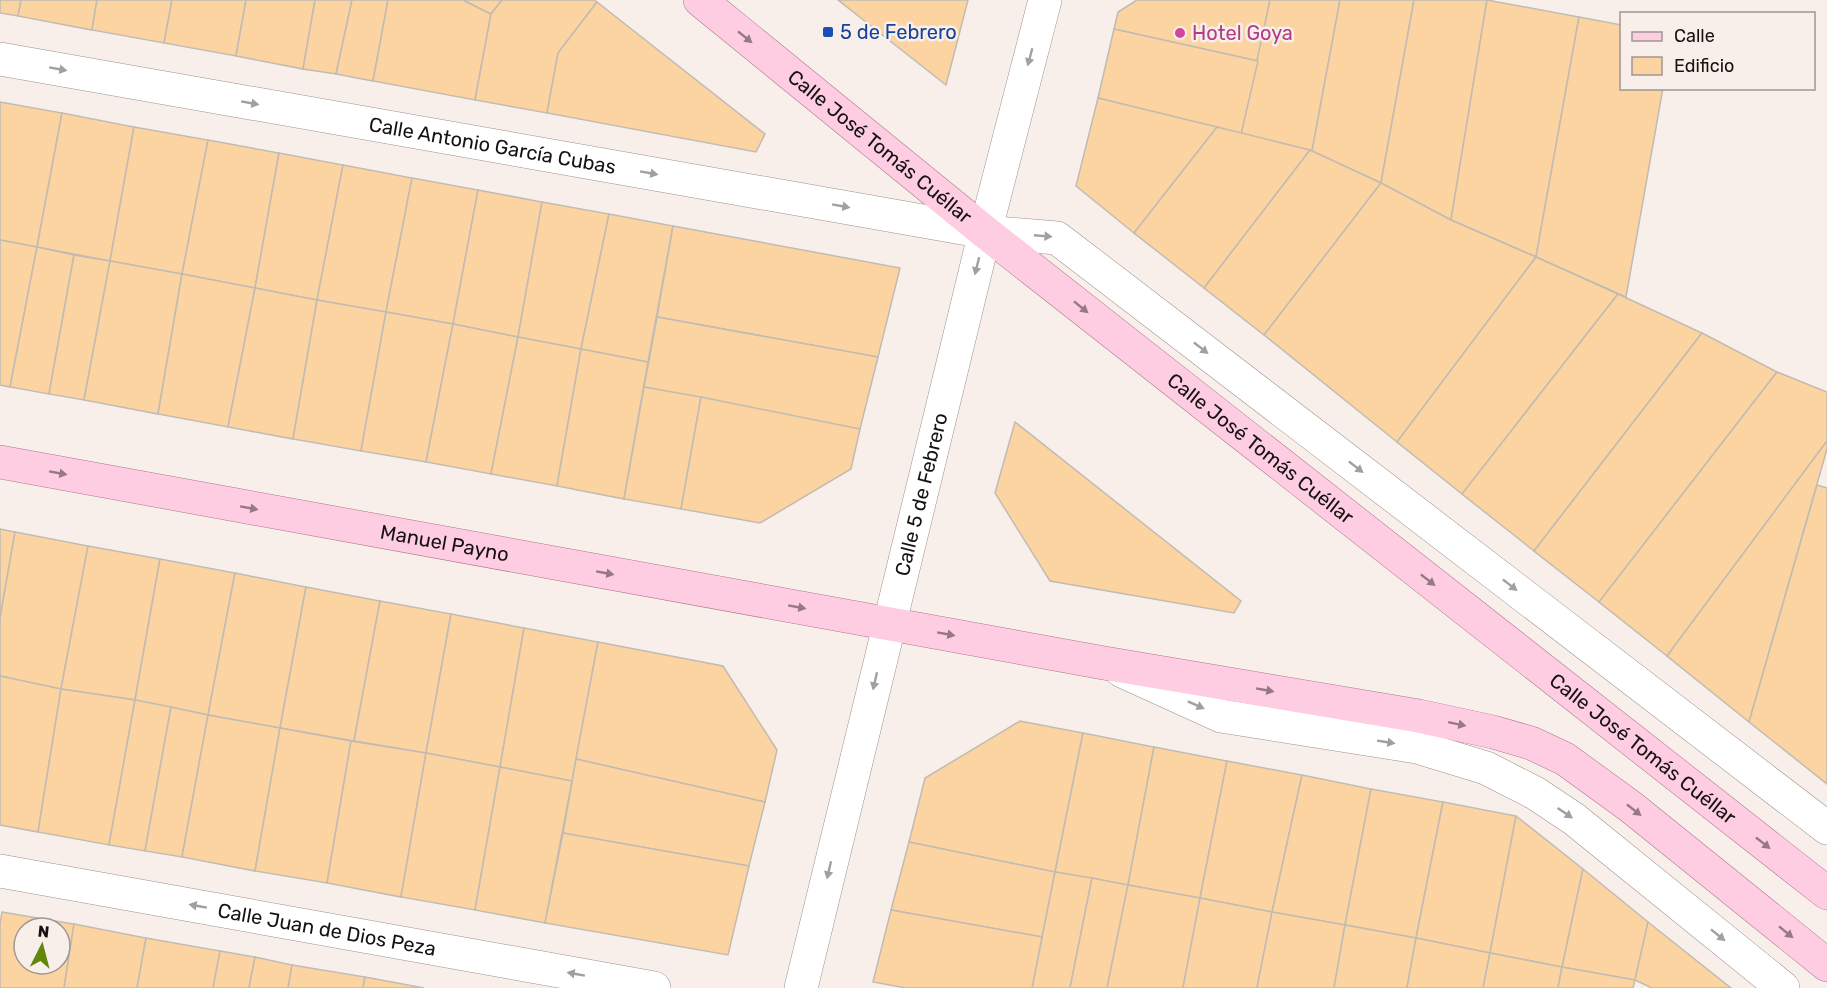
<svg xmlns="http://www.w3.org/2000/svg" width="1827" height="988" font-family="Rubik,sans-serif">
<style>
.building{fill:#fbd4a1;stroke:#c2bbb3;stroke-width:1.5;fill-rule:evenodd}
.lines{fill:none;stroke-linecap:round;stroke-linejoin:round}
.street-casing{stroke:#9b918d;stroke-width:34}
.primary-casing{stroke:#ad768c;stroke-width:34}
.street{stroke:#fff;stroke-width:33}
.primary{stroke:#fecde2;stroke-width:33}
.oneway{fill:#967984}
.oneway2{fill:#a2a09f}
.transit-dot{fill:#1a4fb4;stroke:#f9efea;stroke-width:2}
.hotel-dot{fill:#d1479c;stroke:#f9efea;stroke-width:2}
.labels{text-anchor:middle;stroke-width:5;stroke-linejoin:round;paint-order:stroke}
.transit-label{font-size:20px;fill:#164399;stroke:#f9efea;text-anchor:start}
.hotel-label{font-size:20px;fill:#b23c85;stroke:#f9efea;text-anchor:start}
.street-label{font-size:20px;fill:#161210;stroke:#f9efea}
</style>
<rect width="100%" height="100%" fill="#f9efea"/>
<g class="building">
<path d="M0 0H21L18 16 0 13Z"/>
<path d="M21 0H97L92 30 18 16Z"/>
<path d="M97 0H172L164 43 92 30Z"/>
<path d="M172 0H246L236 56 164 43Z"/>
<path d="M246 0H315L303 69 236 56Z"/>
<path d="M315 0H352L336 74 303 69Z"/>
<path d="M352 0H388L373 81 336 74Z"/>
<path d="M388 0H463L491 14 475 100 373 81Z"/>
<path d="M463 0H502L491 14Z"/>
<path d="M502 0H594L597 2 558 53 547 113 475 100 491 14Z"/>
<path d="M838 0H968L946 85Z"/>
<path d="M1137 0H1270L1258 61 1114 29 1118 12Z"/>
<path d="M1270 0H1340L1312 151 1241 134Z"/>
<path d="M1340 0H1414L1381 183 1312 151Z"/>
<path d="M1414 0H1487L1451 220 1381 183Z"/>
<path d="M1487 0 1579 17 1536 257 1451 220Z"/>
<path d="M597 2 765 134 756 152 547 113 558 53Z"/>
<path d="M1579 17 1622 25V88H1663L1626 297 1536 257Z"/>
<path d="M1114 29 1258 61 1241 134 1098 98Z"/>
<path d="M1098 98 1217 127 1134 233 1076 186Z"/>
<path d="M0 102 62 113 37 247 0 240Z"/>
<path d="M62 113 134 127 110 261 37 247Z"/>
<path d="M134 127 208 140 182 274 110 261Z"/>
<path d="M1217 127 1310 150 1204 288 1134 233Z"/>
<path d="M208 140 279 153 255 288 182 274Z"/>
<path d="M1310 150 1381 183 1264 335 1204 288Z"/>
<path d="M279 153 343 165 317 300 255 288Z"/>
<path d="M343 165 412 178 386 312 317 300Z"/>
<path d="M412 178 478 190 453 324 386 312Z"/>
<path d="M1381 183 1451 220 1536 257 1397 442 1264 335Z"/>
<path d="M478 190 542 202 518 337 453 324Z"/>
<path d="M542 202 609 214 581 349 518 337Z"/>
<path d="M609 214 673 226 648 362 581 349Z"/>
<path d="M673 226 900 268 878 357 657 317Z"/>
<path d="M0 240 37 247 10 387 0 385Z"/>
<path d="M37 247 74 255 49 394 10 387Z"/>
<path d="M74 255 110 261 84 400 49 394Z"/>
<path d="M1536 257 1618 294 1462 494 1397 442Z"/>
<path d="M110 261 182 274 158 414 84 400Z"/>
<path d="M182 274 255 288 228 427 158 414Z"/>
<path d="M255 288 317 300 293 439 228 427Z"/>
<path d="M1618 294 1702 333 1534 551 1462 494Z"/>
<path d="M317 300 386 312 361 451 293 439Z"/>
<path d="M386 312 453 324 426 462 361 451Z"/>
<path d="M657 317 878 357 860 429 644 387Z"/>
<path d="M453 324 518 337 491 474 426 462Z"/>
<path d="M1702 333 1777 372 1599 602 1534 551Z"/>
<path d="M518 337 581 349 557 486 491 474Z"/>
<path d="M581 349 648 362 624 499 557 486Z"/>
<path d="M1777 372 1827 392V441L1667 656 1599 602Z"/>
<path d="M644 387 701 397 681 509 624 499Z"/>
<path d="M701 397 860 429 851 469 760 523 681 509Z"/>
<path d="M1015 422 1241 601 1234 613 1050 581 995 493Z"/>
<path d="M1827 441V449L1749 722 1667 656Z"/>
<path d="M1817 485 1827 488V784L1749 722Z"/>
<path d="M0 529 15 532 0 618Z"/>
<path d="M15 532 88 546 61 689 0 676V618Z"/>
<path d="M88 546 160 559 135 700 61 689Z"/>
<path d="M160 559 235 573 208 715 135 700Z"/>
<path d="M235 573 306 587 280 728 208 715Z"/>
<path d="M306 587 380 601 354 741 280 728Z"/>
<path d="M380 601 451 614 426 753 354 741Z"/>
<path d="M451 614 524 628 500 767 426 753Z"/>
<path d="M524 628 598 642 572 781 500 767Z"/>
<path d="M598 642 723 666 777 750 765 802 576 759Z"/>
<path d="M0 676 61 689 38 832 0 825Z"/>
<path d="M61 689 135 700 109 845 38 832Z"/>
<path d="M135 700 171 707 145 851 109 845Z"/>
<path d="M171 707 208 715 182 857 145 851Z"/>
<path d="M208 715 280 728 255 871 182 857Z"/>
<path d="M1020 721 1083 733 1055 872 909 842 925 778Z"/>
<path d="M280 728 351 741 327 883 255 871Z"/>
<path d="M1083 733 1154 747 1128 885 1055 872Z"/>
<path d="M351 741 426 753 401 897 327 883Z"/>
<path d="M1154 747 1227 761 1200 898 1128 885Z"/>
<path d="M426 753 500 767 475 910 401 897Z"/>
<path d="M576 759 765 802 749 866 563 833Z"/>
<path d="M1227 761 1302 775 1272 912 1200 898Z"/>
<path d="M500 767 572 781 545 923 475 910Z"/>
<path d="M1302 775 1371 789 1345 925 1272 912Z"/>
<path d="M1371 789 1443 802 1416 938 1345 925Z"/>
<path d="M1443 802 1516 816 1490 953 1416 938Z"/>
<path d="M1516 816 1583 869 1562 967 1490 953Z"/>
<path d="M563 833 749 866 728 955 545 923Z"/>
<path d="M909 842 1055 872 1042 937 891 910Z"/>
<path d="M1583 869 1648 922 1635 980 1562 967Z"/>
<path d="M1055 872 1092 878 1070 988H1032Z"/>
<path d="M1092 878 1128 885 1107 988H1070Z"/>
<path d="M1128 885 1200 898 1183 988H1107Z"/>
<path d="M1200 898 1272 912 1257 988H1183Z"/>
<path d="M891 910 1042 937 1032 988H906L873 982Z"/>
<path d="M2 912 74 924 64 988H0V923ZM24 928H60V964H24Z"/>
<path d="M1272 912 1345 925 1334 988H1257Z"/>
<path d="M1648 922 1731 988H1652L1635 980Z"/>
<path d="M74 924 146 938 137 988H64Z"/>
<path d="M1345 925 1416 938 1407 988H1334Z"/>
<path d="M146 938 220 951 213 988H137Z"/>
<path d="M1416 938 1490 953 1483 988H1407Z"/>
<path d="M220 951 255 957 249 988H213Z"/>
<path d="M1490 953 1562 967 1558 988H1483Z"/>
<path d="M255 957 292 965 288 988H249Z"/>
<path d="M292 965 365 977 363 988H288Z"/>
<path d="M1562 967 1635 980 1633 988H1558Z"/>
<path d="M365 977 424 988H363Z"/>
</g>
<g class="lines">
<g class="street-casing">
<g id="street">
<path id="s1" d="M0 59 985 232 1057 238 1827 828"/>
<path d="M1122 671 1221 716 1417 747 1486 768 1535 793 1574 819 1783 988"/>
<path id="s2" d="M0 871 654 988"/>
<path id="s3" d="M801 988 985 232 1045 0"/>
</g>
</g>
<g class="primary-casing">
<g id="primary">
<path id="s4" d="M700 0 985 232 1827 893"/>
<path id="s5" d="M0 462 1104 663 1419 716 1493 732 1531 743 1565 759 1631 807 1827 965"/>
</g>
</g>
<use href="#street" class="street"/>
<use href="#primary" class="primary"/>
</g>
<defs><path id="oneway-solid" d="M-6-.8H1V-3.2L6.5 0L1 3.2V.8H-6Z" transform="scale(1.5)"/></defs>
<g class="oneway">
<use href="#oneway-solid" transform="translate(745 37) rotate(39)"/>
<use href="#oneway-solid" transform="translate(1081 307) rotate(39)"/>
<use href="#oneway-solid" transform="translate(58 473) rotate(10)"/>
<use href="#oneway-solid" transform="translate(249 508) rotate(10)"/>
<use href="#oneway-solid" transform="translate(605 573) rotate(10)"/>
<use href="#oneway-solid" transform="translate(1428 580) rotate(38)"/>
<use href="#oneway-solid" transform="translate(797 607) rotate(10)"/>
<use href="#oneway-solid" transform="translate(946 634) rotate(10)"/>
<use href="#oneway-solid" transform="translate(1265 690) rotate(10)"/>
<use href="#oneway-solid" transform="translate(1457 724) rotate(12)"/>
<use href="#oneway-solid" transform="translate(1634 810) rotate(38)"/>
<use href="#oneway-solid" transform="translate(1763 843) rotate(38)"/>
<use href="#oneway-solid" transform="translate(1786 932) rotate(39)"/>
</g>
<g class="oneway2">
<use href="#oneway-solid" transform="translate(1030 57) rotate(105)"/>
<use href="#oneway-solid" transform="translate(58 69) rotate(10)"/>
<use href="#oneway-solid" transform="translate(250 103) rotate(10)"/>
<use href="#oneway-solid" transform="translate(649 173) rotate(10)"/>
<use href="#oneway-solid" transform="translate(841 206) rotate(10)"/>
<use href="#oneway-solid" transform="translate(1043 236) rotate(5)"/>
<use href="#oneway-solid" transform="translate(977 266) rotate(104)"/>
<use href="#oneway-solid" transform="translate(1201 348) rotate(38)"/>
<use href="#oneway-solid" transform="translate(1356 467) rotate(38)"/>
<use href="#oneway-solid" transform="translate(1510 585) rotate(38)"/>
<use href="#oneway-solid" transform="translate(875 681) rotate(103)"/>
<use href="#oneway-solid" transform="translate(1196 705) rotate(24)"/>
<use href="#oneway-solid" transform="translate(1386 742) rotate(9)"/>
<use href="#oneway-solid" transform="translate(1565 813) rotate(34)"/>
<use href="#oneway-solid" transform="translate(829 870) rotate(103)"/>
<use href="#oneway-solid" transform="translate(198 906) rotate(-170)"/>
<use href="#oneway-solid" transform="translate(1718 935) rotate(39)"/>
<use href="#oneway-solid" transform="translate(576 974) rotate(-170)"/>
</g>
<rect class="transit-dot" x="822" y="26" width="12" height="12" rx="3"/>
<circle class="hotel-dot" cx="1180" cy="33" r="6"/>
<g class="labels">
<g class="transit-label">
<text x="840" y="39">5 de Febrero</text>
</g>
<g class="hotel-label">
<text x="1192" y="40">Hotel Goya</text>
</g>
<g class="street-label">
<text dy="7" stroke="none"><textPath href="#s1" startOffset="500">Calle Antonio García Cubas</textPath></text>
<text dy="7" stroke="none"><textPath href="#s4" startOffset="232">Calle José Tomás Cuéllar</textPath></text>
<text dy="7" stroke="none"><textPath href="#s4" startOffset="718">Calle José Tomás Cuéllar</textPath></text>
<text dy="7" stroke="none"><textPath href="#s3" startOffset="508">Calle 5 de Febrero</textPath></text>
<text dy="7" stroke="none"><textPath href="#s5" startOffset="452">Manuel Payno</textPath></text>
<text dy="7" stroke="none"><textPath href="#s4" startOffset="1204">Calle José Tomás Cuéllar</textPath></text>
<text dy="7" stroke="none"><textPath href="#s2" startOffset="332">Calle Juan de Dios Peza</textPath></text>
</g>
</g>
<rect x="1620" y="12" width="195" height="78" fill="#f9efea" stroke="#9e9793" stroke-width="1.5"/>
<rect x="1632" y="32" width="30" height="9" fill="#fecde2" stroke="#9e9793" stroke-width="1.5"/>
<text x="1674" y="42" font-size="18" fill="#161210">Calle</text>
<rect x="1632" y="57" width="30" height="18" fill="#fbd4a1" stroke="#9e9793" stroke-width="1.5"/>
<text x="1674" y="72" font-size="18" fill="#161210">Edificio</text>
<g transform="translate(42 946) rotate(6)"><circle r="28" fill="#f9efea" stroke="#9e9793" stroke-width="1.5"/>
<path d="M0-4.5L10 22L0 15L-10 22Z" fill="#63870b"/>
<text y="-9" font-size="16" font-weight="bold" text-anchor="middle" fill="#161210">N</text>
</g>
</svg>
